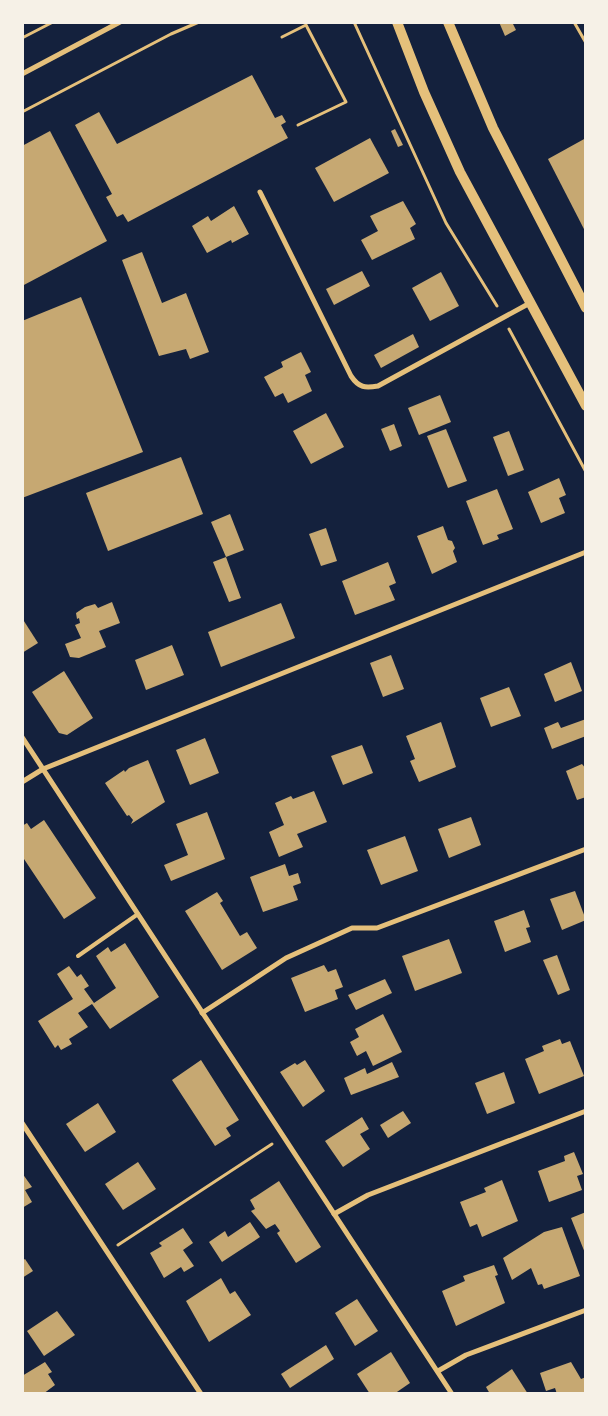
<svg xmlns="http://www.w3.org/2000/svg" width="608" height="1416" font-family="Cabin,sans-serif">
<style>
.building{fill:#c6a872}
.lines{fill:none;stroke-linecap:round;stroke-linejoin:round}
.path{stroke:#e5c07b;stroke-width:3}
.service{stroke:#e5c07b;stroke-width:4}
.minor{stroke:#e5c07b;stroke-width:5}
.secondary{stroke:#e5c07b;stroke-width:10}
</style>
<rect width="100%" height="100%" fill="#14213d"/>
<g class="building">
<path d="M499 22H512L516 30 505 36Z"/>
<path d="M252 75 275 118 282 115 286 122 281 125 288 138 128 222 123 214 117 217 106 197 112 194 75 125 99 112 117 144Z"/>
<path d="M395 129 403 145 398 147 391 131Z"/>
<path d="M50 131 107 241 22 286V146Z"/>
<path d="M370 138 389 173 334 202 315 168Z"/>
<path d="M586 138V233L548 159Z"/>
<path d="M403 201 416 224 410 228 415 239 372 260 361 240 378 231 370 216Z"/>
<path d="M234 206 249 234 232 243 231 240 207 253 192 226 208 216 211 221Z"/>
<path d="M142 252 162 303 186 293 209 352 190 359 186 349 159 356 122 260Z"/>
<path d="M362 271 370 286 334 305 326 289Z"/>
<path d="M441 272 459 306 430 321 412 288Z"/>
<path d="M81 297 143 452 22 498V321Z"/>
<path d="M413 334 419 347 381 368 374 355Z"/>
<path d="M301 352 311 372 305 375 312 391 288 403 283 393 275 397 264 377 283 367 281 362Z"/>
<path d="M440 395 451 422 419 435 408 408Z"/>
<path d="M326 413 344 447 311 464 293 431Z"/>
<path d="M394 424 402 446 390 451 381 429Z"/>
<path d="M446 429 467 481 448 488 427 436Z"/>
<path d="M509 431 524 470 508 476 493 437Z"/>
<path d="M181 457 203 514 108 551 86 493Z"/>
<path d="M559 478 566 495 559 498 565 513 541 523 528 492Z"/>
<path d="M497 489 513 529 497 535 499 539 483 545 466 501Z"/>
<path d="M230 514 244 550 226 557 241 598 229 602 213 562 226 557 211 522Z"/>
<path d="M443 526 448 540 452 541 455 548 453 551 457 562 432 574 417 536Z"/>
<path d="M326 528 337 561 321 566 309 534Z"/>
<path d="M388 562 396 583 389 586 395 600 355 615 342 581Z"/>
<path d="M112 602 120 623 99 631 106 647 79 658 70 657 65 644 81 638 75 625 80 623 79 618 77 619 76 613 85 607 95 604 98 608Z"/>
<path d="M281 603 295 638 221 667 208 632Z"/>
<path d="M22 618 38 643 22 653Z"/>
<path d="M172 645 184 675 146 690 135 660Z"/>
<path d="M391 655 404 689 383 697 370 663Z"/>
<path d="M571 662 582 691 555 702 544 674Z"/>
<path d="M64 671 93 718 67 735 59 733 32 692Z"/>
<path d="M509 687 521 716 491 727 480 698Z"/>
<path d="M586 719V736L552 749 544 728 558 722 561 728Z"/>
<path d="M441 722 456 767 419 782 410 761 415 759 406 736Z"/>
<path d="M205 738 219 773 190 785 176 750Z"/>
<path d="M362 745 373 773 343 785 331 756Z"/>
<path d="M148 760 165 802 131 824 133 820 129 815 127 816 105 783 124 770 125 772 129 768Z"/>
<path d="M582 764 586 769V797L577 800 566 771Z"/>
<path d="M314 791 327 822 297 834 303 847 279 857 269 832 284 825 275 803 291 796 293 799Z"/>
<path d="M207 812 225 859 171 881 164 865 188 855 176 824Z"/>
<path d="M471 817 481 845 449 858 438 829Z"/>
<path d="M44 820 96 898 64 919 22 856V826L27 823 31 829Z"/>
<path d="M405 836 418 871 381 885 367 850Z"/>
<path d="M285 864 289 876 298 873 301 883 293 886 298 900 263 912 250 877Z"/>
<path d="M575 891 586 920 562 930 550 899Z"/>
<path d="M217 892 223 901 220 903 240 936 247 932 257 948 222 970 185 911Z"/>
<path d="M524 910 530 927 526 928 531 942 505 952 494 921Z"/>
<path d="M449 939 462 973 415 991 402 956Z"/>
<path d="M125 943 159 997 110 1029 92 1004 78 1013 88 1027 69 1039 72 1044 61 1050 58 1045 55 1048 38 1021 73 999 57 974 69 966 77 977 81 974 89 986 84 989 94 1003 116 988 96 956 108 947 111 952Z"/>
<path d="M557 955 570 990 558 995 543 960Z"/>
<path d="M324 965 328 972 336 969 343 987 335 990 338 999 305 1012 291 978Z"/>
<path d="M385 979 392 993 356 1010 348 995Z"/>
<path d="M383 1014 402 1052 373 1066 366 1051 357 1056 350 1042 359 1037 355 1029Z"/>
<path d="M560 1039 562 1044 570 1041 584 1076 539 1094 525 1059 544 1051 542 1046Z"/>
<path d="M201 1060 239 1120 226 1128 231 1136 215 1146 172 1080Z"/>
<path d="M305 1060 325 1091 303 1107 280 1072 295 1063 297 1065Z"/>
<path d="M392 1062 399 1077 351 1095 344 1078 365 1068 367 1074Z"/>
<path d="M504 1072 515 1103 487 1114 475 1083Z"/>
<path d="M98 1103 116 1132 85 1152 66 1124Z"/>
<path d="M403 1111 411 1123 388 1138 380 1125Z"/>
<path d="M362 1117 369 1129 360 1134 370 1149 343 1167 325 1141Z"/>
<path d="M574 1152 583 1174 577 1176 582 1190 549 1202 538 1171 565 1161 564 1156Z"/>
<path d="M138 1162 156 1189 123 1210 105 1184Z"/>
<path d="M22 1173 32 1187 25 1190 32 1202 22 1208Z"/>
<path d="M502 1180 518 1221 482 1237 477 1224 470 1227 460 1202 486 1192 484 1188Z"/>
<path d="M279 1181 321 1247 296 1263 277 1233 280 1231 275 1224 266 1229 251 1211 255 1209 250 1200Z"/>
<path d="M586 1212V1253H585L571 1218Z"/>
<path d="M250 1222 260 1237 222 1262 209 1242 225 1231 228 1237Z"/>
<path d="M562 1227 580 1276 544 1289 542 1284 538 1285 531 1268 512 1280 503 1258 544 1232Z"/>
<path d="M183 1228 193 1243 183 1250 194 1266 184 1272 181 1267 164 1278 150 1253 162 1246 159 1243Z"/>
<path d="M25 1259 33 1271 22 1278V1261Z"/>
<path d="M494 1265 498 1275 495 1276 505 1303 456 1326 442 1291 465 1281 463 1276Z"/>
<path d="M221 1278 230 1294 235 1291 251 1315 209 1342 186 1301Z"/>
<path d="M357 1299 378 1331 355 1346 335 1313Z"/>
<path d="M57 1311 75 1335 44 1356 27 1331Z"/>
<path d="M326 1345 334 1359 290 1388 281 1374Z"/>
<path d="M391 1352 410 1383 394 1394H370L357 1374Z"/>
<path d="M45 1362 52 1372 48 1374 55 1385 43 1394H22V1376Z"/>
<path d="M571 1362 581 1379 586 1377V1394H557L555 1388 546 1391 540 1373Z"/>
<path d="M512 1369 528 1394H490L486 1387Z"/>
</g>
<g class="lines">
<g class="path">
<path d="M354 22 446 223 497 306"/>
<path d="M574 22 586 43"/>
<path d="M282 37 306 25 346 102 298 125"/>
<path d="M22 38 53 22"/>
<path d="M22 112 171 34 199 22"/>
<path d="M509 329 586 472"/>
<path d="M118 1245 272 1144"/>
</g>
<path class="service" d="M78 956 138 914"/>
<g class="minor">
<path d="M22 74 120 22"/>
<path d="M260 192 351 376C359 388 365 388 378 386L530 303"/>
<path d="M22 737 452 1394"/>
<path d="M22 782 43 769 586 552"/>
<path d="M202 1013 286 958 352 928H377L586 849"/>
<path d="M22 1123 201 1394"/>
<path d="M334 1214 368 1195 586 1111"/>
<path d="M438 1371 466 1355 586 1310"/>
</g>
<g class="secondary">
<path d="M397 22 424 92 460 172 586 406"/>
<path d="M448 22 493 128 586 308"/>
</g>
</g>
<rect width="608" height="1416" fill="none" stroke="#f6f1e7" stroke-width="48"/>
</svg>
